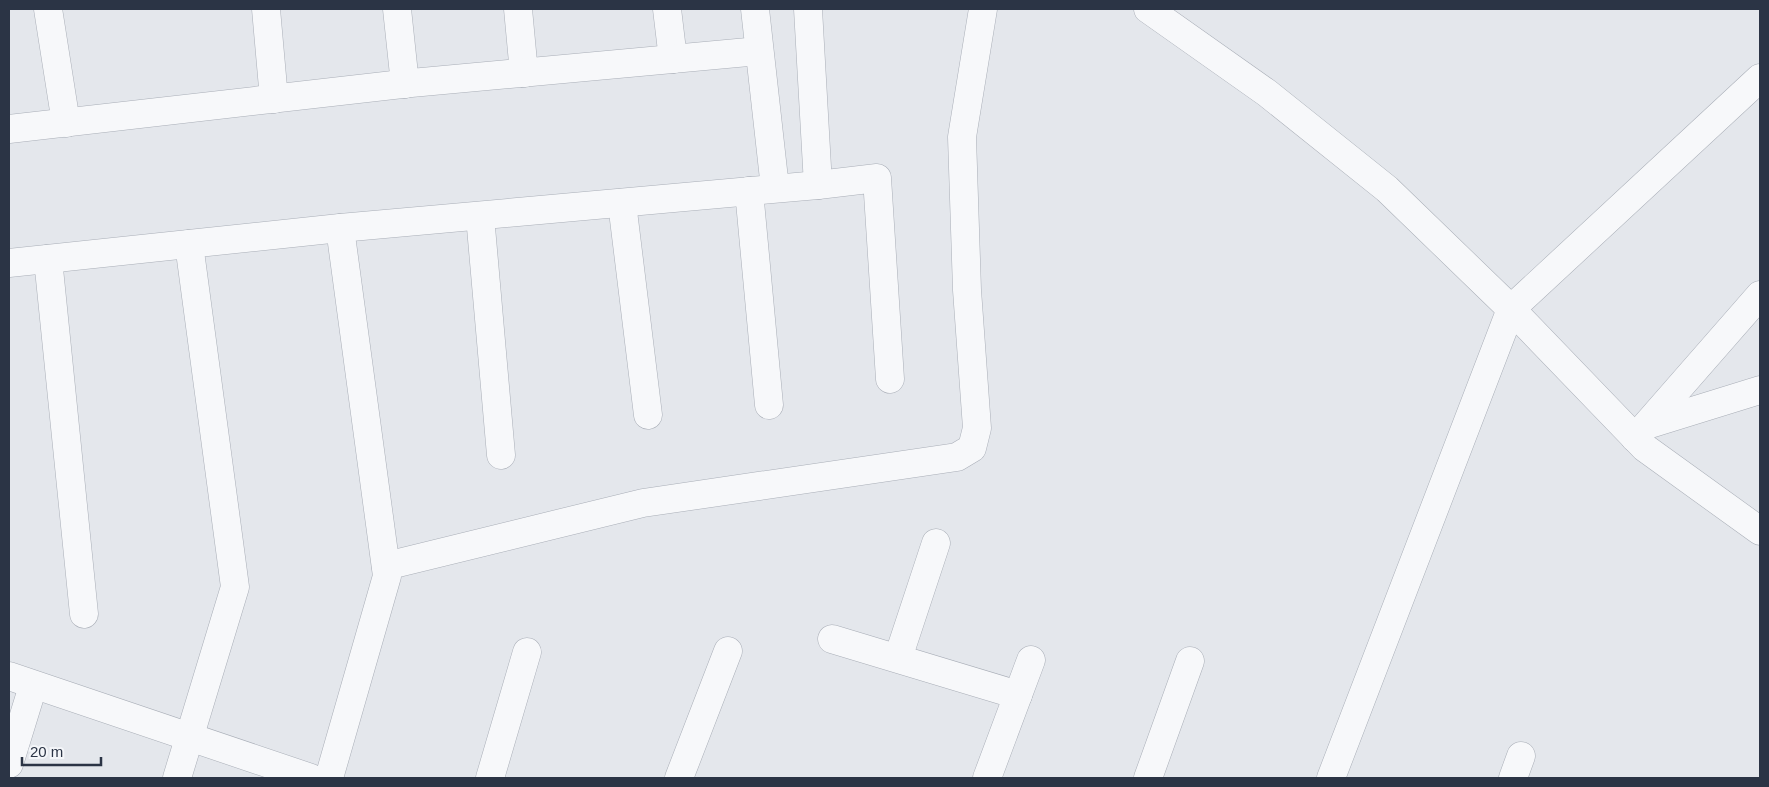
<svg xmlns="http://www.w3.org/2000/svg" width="1769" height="787" font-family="Arial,sans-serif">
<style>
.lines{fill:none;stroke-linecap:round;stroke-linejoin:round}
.minor-casing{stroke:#a9aeb7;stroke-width:29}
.minor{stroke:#f7f8fa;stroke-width:28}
</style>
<rect width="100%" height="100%" fill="#e4e7ec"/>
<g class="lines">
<g class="minor-casing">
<g id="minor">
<path d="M48 9 66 123"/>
<path d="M266 9 274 99"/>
<path d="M397 9 405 84"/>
<path d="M518 9 524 73"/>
<path d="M667 9 673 59"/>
<path d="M755 9 775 188"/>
<path d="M808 9 818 185"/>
<path d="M1148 9 1267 93 1387 189 1511 309 1645 448 1760 531"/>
<path d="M9 129 411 83 759 51"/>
<path d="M749 191 769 405"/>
<path d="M622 203 648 415"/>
<path d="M480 216 501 455"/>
<path d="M48 259 84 614"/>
<path d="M9 263 340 228 818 185 877 178 890 379"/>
<path d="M1647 425 1760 390"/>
<path d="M1635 438 1760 295"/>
<path d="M386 566 643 503 957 457 972 448 977 428 967 290 962 137 983 9"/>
<path d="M832 639 1018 695"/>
<path d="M898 658 936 543"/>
<path d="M9 676 311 778"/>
<path d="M9 764 33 686"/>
<path d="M177 778 235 587 189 244"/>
<path d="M329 778 387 576 340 228"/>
<path d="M490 778 527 652"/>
<path d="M679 778 728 651"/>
<path d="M987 778 1031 660"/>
<path d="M1148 778 1190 661"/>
<path d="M1331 778 1511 309 1760 78"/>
<path d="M1513 778 1521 756"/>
</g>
</g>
<use href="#minor" class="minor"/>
</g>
<rect width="1769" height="787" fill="none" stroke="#2b3445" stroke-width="20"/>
<path d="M22 757v8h79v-8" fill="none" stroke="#2b3445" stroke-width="2.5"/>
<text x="30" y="757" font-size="15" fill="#2b3445" stroke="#f4f6f9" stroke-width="4" paint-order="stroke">20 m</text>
</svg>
